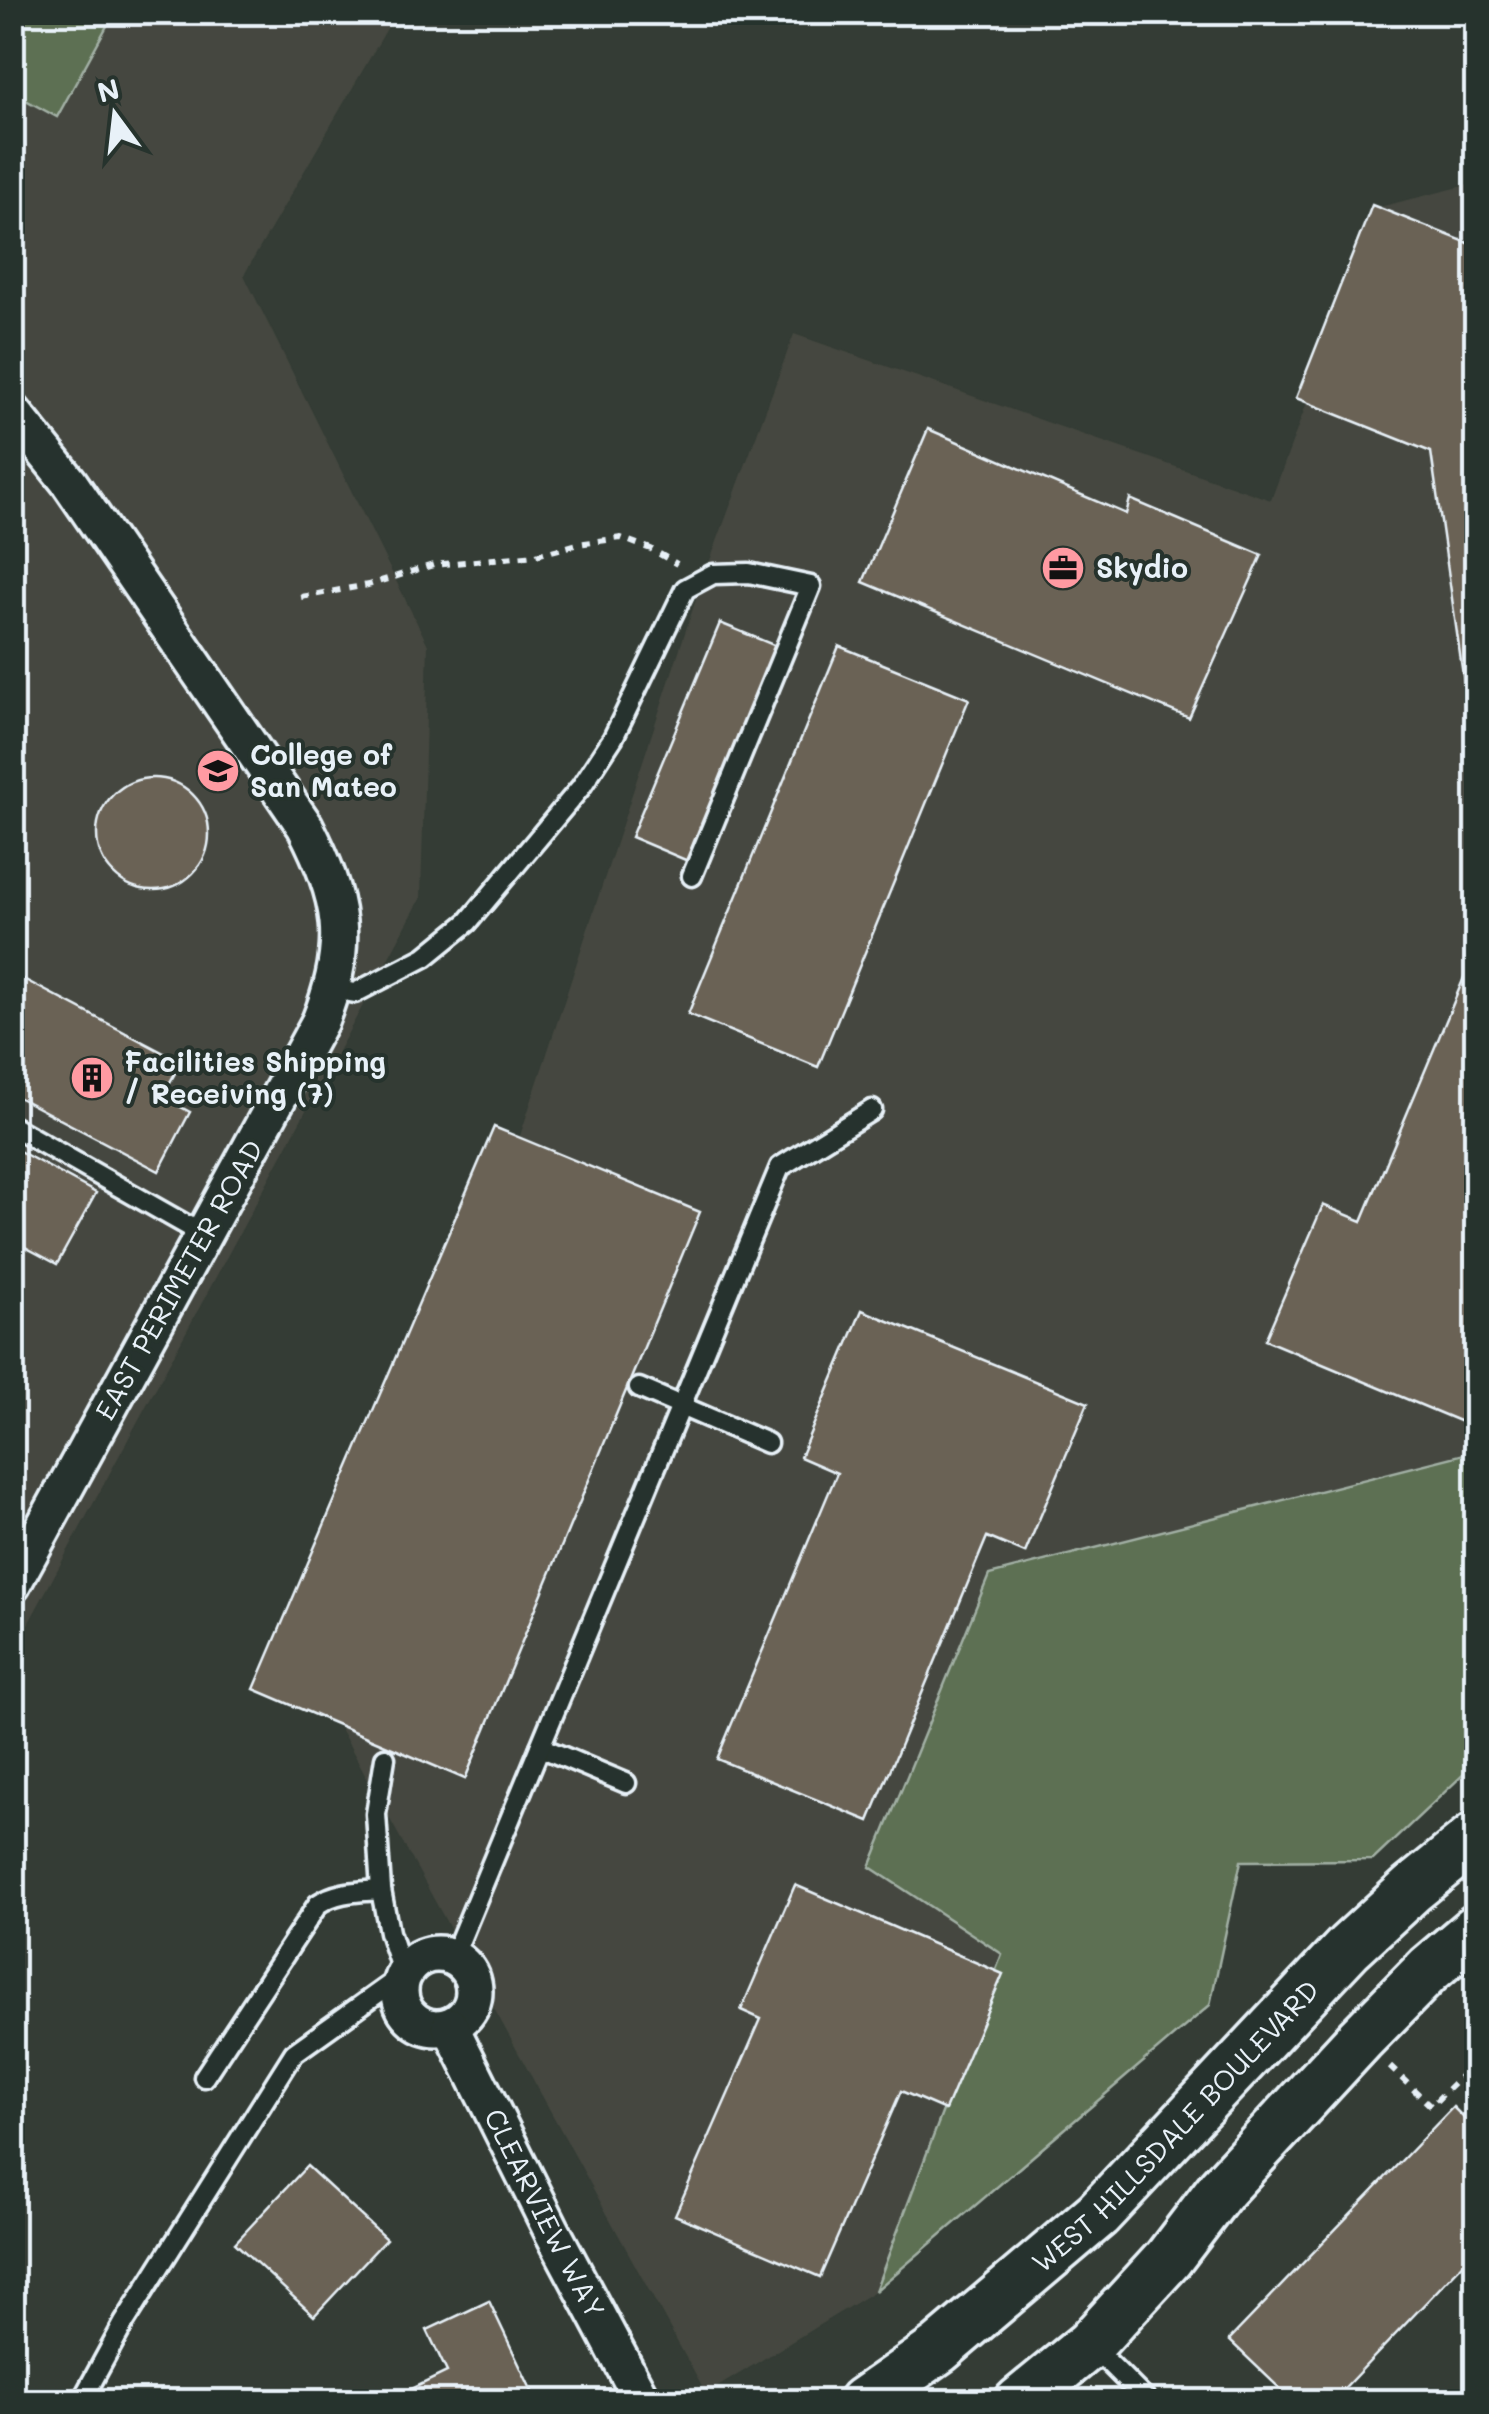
<svg xmlns="http://www.w3.org/2000/svg" width="1489" height="2414" font-family="Mali,sans-serif">
<style>
.built{fill:#44473f}
.green{fill:#5d6f52;stroke:#a2b0a5;stroke-width:2.5}
.building{fill:#6b6255;stroke:#e8f1f8;stroke-width:2.5}
.lines{fill:none;stroke-linecap:round;stroke-linejoin:round}
.service-casing{stroke:#e8f1f8;stroke-width:25}
.minor-casing{stroke:#e8f1f8;stroke-width:42}
.secondary-casing{stroke:#e8f1f8;stroke-width:55}
.path{stroke:#e8f1f8;stroke-width:6;stroke-dasharray:8 8;stroke-linecap:butt}
.service{stroke:#26332d;stroke-width:18}
.minor{stroke:#26332d;stroke-width:35}
.secondary{stroke:#26332d;stroke-width:48}
.labels{text-anchor:middle;stroke-width:8;stroke-linejoin:round;paint-order:stroke}
.poi-label{font-size:28px;font-weight:bold;fill:#e8f1f8;stroke:#26332d;text-anchor:start}
.street-label{font-size:28px;fill:#e8f1f8;stroke:#26332d}
</style>
<rect width="100%" height="100%" fill="#343c35"/>
<filter id="ink" filterUnits="userSpaceOnUse"><feTurbulence type="fractalNoise" baseFrequency=".01" numOctaves="2"/><feDisplacementMap in="SourceGraphic" scale="20" xChannelSelector="R" yChannelSelector="G"/><feConvolveMatrix kernelMatrix="1 2 1 2 8 2 1 2 1" color-interpolation-filters="sRGB"/></filter>
<g filter="url(#ink)">
<g class="built">
<path d="M13 13H396L244 275 428 645 421 898 13 1652Z"/>
<path d="M1476 183V1451L989 1575 1002 1954 875 2291 706 2394 331 1712 699 590 794 334 1271 500 1379 207Z"/>
</g>
<g class="green">
<path d="M12 13H114L57 117 13 93Z"/>
<path d="M1476 1451V1624L1466 1772 1373 1860 1241 1861 1210 2005 875 2291 1002 1954 870 1867 989 1575Z"/>
</g>
<g class="building">
<path d="M1372 205 1476 246V766L1431 452 1296 398Z"/>
<path d="M928 429 1126 514 1130 499 1262 555 1189 718 863 582Z"/>
<path d="M720 623 776 646 688 861 631 837Z"/>
<path d="M839 646 969 699 818 1067 688 1014Z"/>
<circle cx="153" cy="834" r="56"/>
<path d="M1476 949V1428L1265 1340 1323 1205 1362 1221Z"/>
<path d="M12 973 181 1062 162 1097 190 1112 159 1171 12 1094Z"/>
<path d="M494 1127 700 1212 465 1779 254 1689Z"/>
<path d="M12 1147 96 1193 57 1264 12 1240Z"/>
<path d="M862 1310 1088 1403 1025 1553 987 1537 869 1821 717 1759 837 1473 800 1457Z"/>
<path d="M795 1885 1003 1974 945 2110 901 2091 820 2277 675 2215 761 2019 741 2010Z"/>
<path d="M1453 2107 1476 2130V2250L1331 2402H1294L1229 2340Z"/>
<path d="M307 2166 386 2239 314 2316 235 2243Z"/>
<path d="M489 2301 537 2402H385L447 2372 427 2330Z"/>
</g>
<g class="lines">
<g class="service-casing">
<g id="service">
<path d="M332 989 355 993 425 957 468 922 581 787 613 738 685 589 713 574 749 573 811 586 692 876"/>
<path d="M12 1126 204 1235"/>
<path d="M639 1388 767 1443"/>
<path d="M540 1747 626 1783"/>
<path d="M453 1957 780 1167 872 1110"/>
<path d="M204 2077 318 1904C338 1891 358 1892 381 1890"/>
<path d="M1092 2346 1148 2402"/>
<path d="M81 2402 124 2323 294 2053 403 1975 389 1932 381 1890 376 1814 385 1758"/>
</g>
</g>
<g class="minor-casing">
<g id="minor">
<path d="M12 411 69 482 305 826C342 899 351 943 320 1021L12 1585"/>
<circle cx="437" cy="1991" r="37"/>
<path id="s1" d="M450 2026 552 2231 643 2402"/>
</g>
</g>
<g class="secondary-casing">
<g id="secondary">
<path id="s2" d="M863 2402 939 2349 1098 2214 1349 1947 1412 1889 1476 1837"/>
<path d="M1019 2402 1090 2344 1168 2259 1222 2188 1360 2039 1429 1969 1476 1929"/>
</g>
</g>
<g class="path">
<path d="M301 597 368 585 433 565 536 555 578 544 621 538 651 549 677 564"/>
<path d="M1390 2067 1431 2106 1476 2061"/>
</g>
<use href="#service" class="service"/>
<use href="#minor" class="minor"/>
<use href="#secondary" class="secondary"/>
</g>
</g>
<defs>
<g id="office-disc" transform="scale(2.25)"><circle r="9.5" fill="#ff9aa2" stroke="#26332d"/><path d="M-6-3h4V-5.5h4V-3h4V5H-6ZM-1-4.5V-3h2v-1.5ZM-6 0V1H6V0Z" fill="#111"/></g>
<g id="university-disc" transform="scale(2.25)"><circle r="9.5" fill="#ff9aa2" stroke="#26332d"/><path d="M0-5L7-2L0 1L-7-2ZM-4 1L0 2.5L4 1V4Q0 6-4 4Z" fill="#111"/></g>
<g id="building-disc" transform="scale(2.25)"><circle r="9.5" fill="#ff9aa2" stroke="#26332d"/><path d="M-4-6H4V6H1V3H-1V6H-4ZM-2.5-4.3h1.7v1.8h-1.7ZM.8-4.3h1.7v1.8H.8ZM-2.5-1h1.7V.8h-1.7ZM.8-1h1.7V.8H.8Z" fill="#111"/></g>
</defs>
<g fill-rule="evenodd">
<use href="#office-disc" x="1063" y="568"/>
<use href="#university-disc" x="218" y="771"/>
<use href="#building-disc" x="92" y="1078"/>
</g>
<g class="labels">
<g class="poi-label">
<text x="1096" y="578">Skydio</text>
<text x="250" y="765">College of<tspan x="250" dy="32">San Mateo</tspan></text>
<text x="124" y="1072">Facilities Shipping<tspan x="124" dy="32">/ Receiving (7)</tspan></text>
</g>
<g class="street-label">
<text transform="translate(179 1280) rotate(-61)" y="10">EAST PERIMETER ROAD</text>
<text dy="10" stroke="none"><textPath href="#s2" startOffset="418">WEST HILLSDALE BOULEVARD</textPath></text>
<text dy="10" stroke="none"><textPath href="#s1" startOffset="210">CLEARVIEW WAY</textPath></text>
</g>
</g>
<rect width="1489" height="2414" fill="none" stroke="#26332d" stroke-width="50"/>
<rect x="25" y="25" width="1439" height="2364" fill="none" stroke="#e8f1f8" stroke-width="4" filter="url(#ink)"/>
<g transform="translate(115 115) rotate(345)" stroke="#26332d" stroke-width="8" paint-order="stroke">
<path d="M0-8L18 38L0 25L-18 38Z" fill="#e8f1f8"/>
<text y="-15" font-size="28" font-weight="bold" text-anchor="middle" fill="#e8f1f8">N</text>
</g>
</svg>
